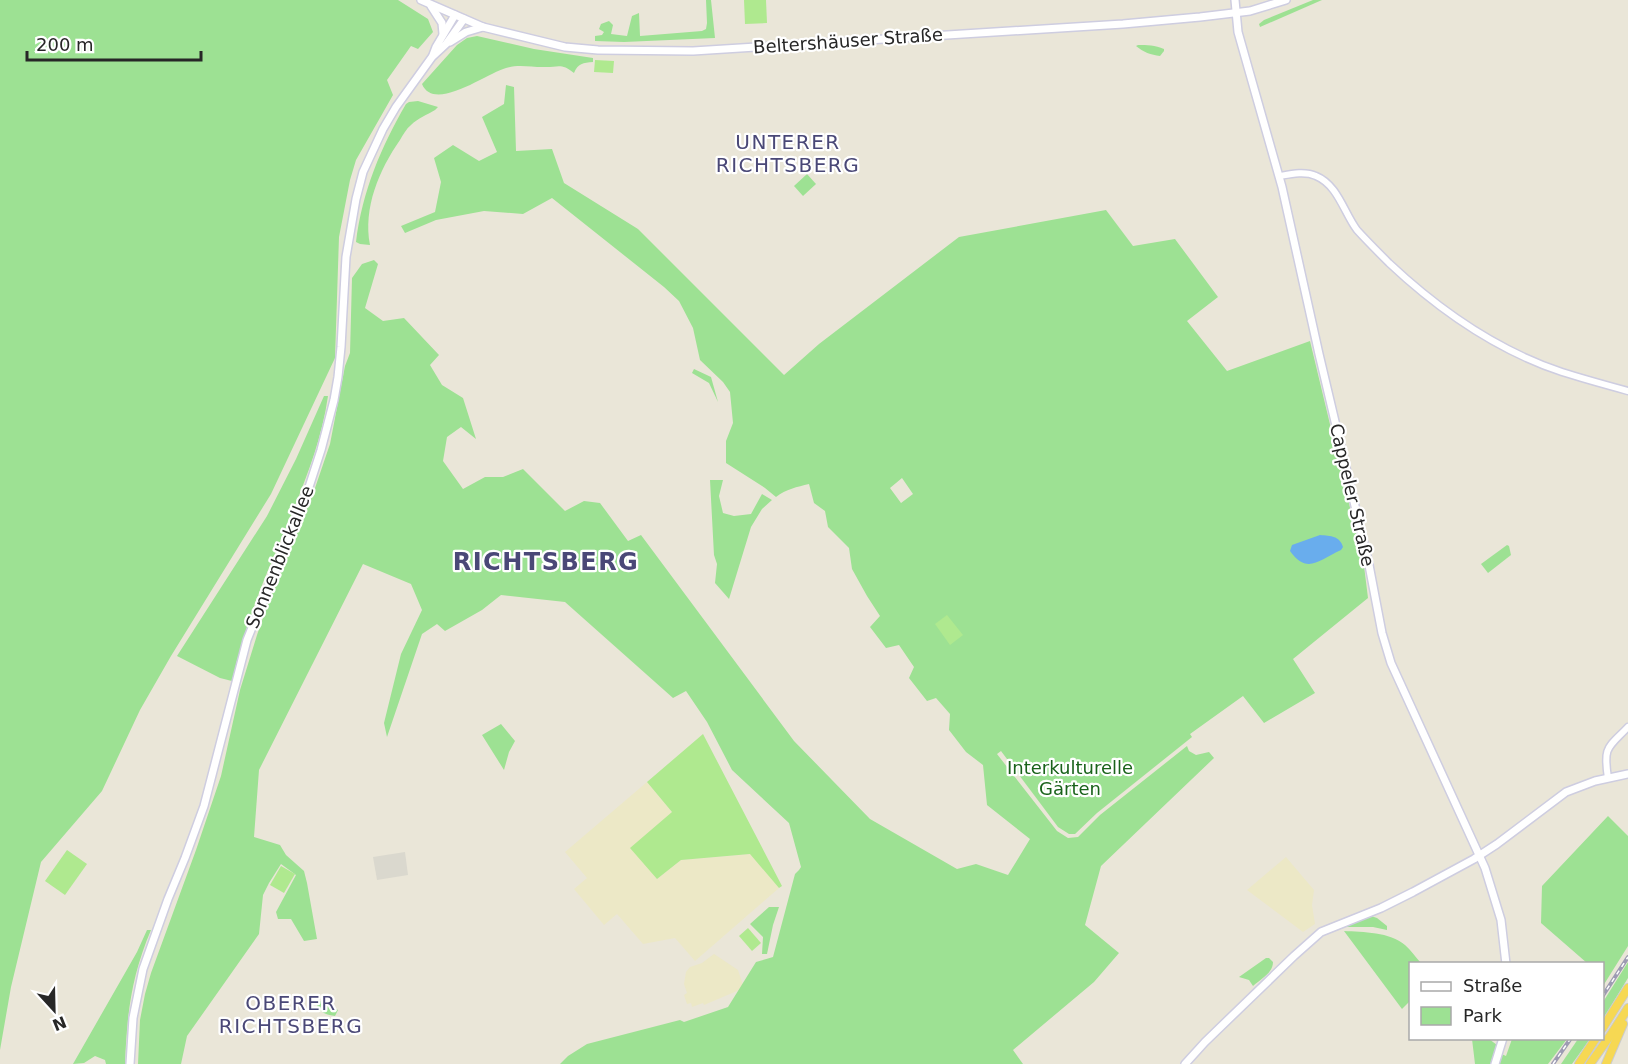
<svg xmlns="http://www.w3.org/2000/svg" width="1628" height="1064" font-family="'DejaVu Sans',sans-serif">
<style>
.education{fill:#ece8c6}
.green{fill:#9de193;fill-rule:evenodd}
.pitch{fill:#afe98f}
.plaza{fill:#dad8ce}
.water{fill:#69aded}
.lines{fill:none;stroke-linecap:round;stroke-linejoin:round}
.tertiary-casing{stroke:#cecde0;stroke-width:9}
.secondary-casing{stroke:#cecde0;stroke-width:10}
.trunk-casing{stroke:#cbcbcb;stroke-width:10}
.tertiary{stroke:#fff;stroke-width:6}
.secondary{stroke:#fff;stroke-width:7}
.trunk{stroke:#f6d853;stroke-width:8}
.rail-casing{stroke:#9d9bb2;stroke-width:4}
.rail{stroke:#fff;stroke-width:1.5;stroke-dasharray:4.5;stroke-linecap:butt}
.labels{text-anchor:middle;stroke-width:4.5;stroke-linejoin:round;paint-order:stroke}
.street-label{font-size:18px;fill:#272727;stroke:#fff}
.park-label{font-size:18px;fill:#19621a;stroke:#fff}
.neighbourhood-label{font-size:20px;letter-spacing:1.5px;fill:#4a4877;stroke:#fff}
.district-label{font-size:24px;font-weight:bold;letter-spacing:1.5px;fill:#4a4877;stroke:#fff}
</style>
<rect width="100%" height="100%" fill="#eae6d8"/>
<g class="education">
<path d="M647 782 672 812 657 879 681 860 751 854 779 888 695 961 675 938 643 944 617 914 604 925 574 889 587 878 565 852Z"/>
<path d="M1286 857 1314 890 1312 905 1315 924 1303 932 1247 890Z"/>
<path d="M714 954 738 970 743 985 737 991 704 1005 703 1003 692 1007 691 1003 687 1004 684 995 687 993 684 984 686 972 690 967 702 963Z"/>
</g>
<g class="green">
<path d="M0 0H398L428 19 433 32 418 49 411 46 387 80 393 95 356 160 350 180 339 237 335 358 271 494 171 656 140 710 102 791 41 862 11 987 0 1050Z"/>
<path d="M706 0H711L715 38 624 42 595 41V36L602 35 604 32 599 29 601 24 609 21 613 25 611 34 627 36 632 16 639 13 640 36 702 31 706 29 707 23Z"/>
<path d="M1313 0H1322L1260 27 1259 24 1264 20Z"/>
<path d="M477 36 534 49 593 58V62C583 63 578 63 574 73 561 62 557 68 543 67 530 67 518 64 506 68 487 73 434 113 422 84L457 45 467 38Z"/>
<path d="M1138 45C1147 45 1155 45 1164 49V51L1160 56C1151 55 1143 52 1136 46Z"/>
<path d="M506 85 514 87 516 151 552 149 564 183 638 229 784 375 819 344 959 237 1106 210 1133 246 1175 239 1218 297 1187 321 1227 371 1310 341 1364 566 1368 598 1293 659 1315 693 1264 723 1243 696 1190 734 1192 737 1097 813 1075 834H1069L1058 827 1001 751 997 754 1057 831 1068 838 1078 837 1100 815 1187 746 1189 751 1196 755 1209 752 1214 758 1101 866 1085 925 1119 953 1094 982 1013 1050 1023 1064H560L568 1056 587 1044 680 1020 684 1022 728 1007 756 962 773 957 795 874 799 870 801 867 789 823 732 770 707 722 686 691 673 698 565 602 501 595 482 610 445 631 437 624 422 634 387 737 384 723 401 654 422 610 411 584 363 564 259 770 254 837 280 845 286 855 304 871 307 883 317 939 304 941 291 919H278L276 912 296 875 281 864 269 883 263 895 259 934 187 1036 181 1064H138L140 1020 145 994 151 973 196 850 221 776 240 690 257 635 268 603 314 491 330 444 345 366 350 353 352 278 362 264 374 260 378 264 365 308 383 321 404 318 439 355 430 365 442 385 463 398 476 439 461 427 447 437 443 461 463 489 485 477H503L523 469 565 511 584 501 600 503 628 541 641 535 794 741 870 819 957 869 976 864 1008 875 1030 839 987 805 983 765 966 752 949 730 950 714 936 698 927 701 909 678 914 667 899 645 886 648 870 627 880 616 867 596 852 569 849 548 828 527 825 511 814 503 809 484C797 487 786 489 776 497L765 488 726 463V441L733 423 730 392 723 382 700 360 693 328 679 301 664 287 552 198 523 214 484 211 436 220 405 233 401 226 435 212 441 182 434 158 453 145 479 161 497 152 482 117 504 104ZM902 478 913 494 901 503 890 488Z"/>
<path d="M418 101 438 107 435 110C427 115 418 118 411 125 406 129 403 135 400 140 379 170 363 208 370 245L360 244 356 242C362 192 381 147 406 104L409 102Z"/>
<path d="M807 174 816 184 803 196 794 186Z"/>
<path d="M694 369 711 377 718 402 709 383 692 373Z"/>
<path d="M324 396H328C320 452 296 502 275 554 257 595 242 637 232 681L220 678 177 656 267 516 296 459Z"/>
<path d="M710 480H723L719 496 723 513 734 516 751 514 762 494 772 500 762 509 751 527 729 599 715 583 717 564 714 555Z"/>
<path d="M1507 545 1509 546 1511 555 1488 573 1481 564Z"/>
<path d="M501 724 515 741 509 752 504 770 482 735Z"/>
<path d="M1608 816 1628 836V946L1603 986 1602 964 1587 963 1541 923 1542 886Z"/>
<path d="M769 907H779L773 925 767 954H762L763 937 750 924Z"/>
<path d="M1371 916 1377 918 1387 926V930L1373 927H1343Z"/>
<path d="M147 930H151C131 977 127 1014 125 1064H106L105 1060 95 1056 84 1063 73 1064 137 952Z"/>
<path d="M1344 931C1363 932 1390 932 1405 945 1411 950 1416 958 1421 963L1410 964V1001L1402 1009Z"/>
<path d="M1266 958H1269L1273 962C1273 973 1261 979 1253 986L1249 980 1239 977Z"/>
<path d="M1628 962V978L1603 1019V1002Z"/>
<path d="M320 1001 338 1010 335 1016C327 1015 321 1013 317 1006Z"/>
<path d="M1472 1039H1489L1497 1045 1495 1051 1506 1056 1512 1039H1567L1548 1064H1475Z"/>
<path d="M1578 1039H1590L1572 1064H1561Z"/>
</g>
<g class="pitch">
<path d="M744 0H766L767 23 745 24Z"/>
<path d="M595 60 614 61 613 73 594 72Z"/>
<path d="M947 615 963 635 950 645 935 624Z"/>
<path d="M703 734 782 886 779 888 750 854 681 860 657 879 630 848 672 812 647 782Z"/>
<path d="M67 850 87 864 65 895 45 881Z"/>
<path d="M281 866 295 874 284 893 270 885Z"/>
<path d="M748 928 761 943 752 951 739 936Z"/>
</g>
<path class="plaza" d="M405 852 408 875 377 880 373 857Z"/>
<path class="water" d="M1320 535C1331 536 1340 536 1343 547L1341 550C1319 560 1307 575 1290 551L1292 545Z"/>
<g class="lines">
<g class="tertiary-casing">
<g id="tertiary">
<path d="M1280 176C1291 174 1305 171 1316 176 1338 185 1344 213 1357 230 1367 241 1378 252 1389 263 1439 310 1496 350 1562 372 1584 379 1606 385 1628 391"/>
<path d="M1608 778C1603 746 1608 748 1628 727"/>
</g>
</g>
<g class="secondary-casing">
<g id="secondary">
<path d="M421 0 483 27 565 47 598 50 693 51 1123 24 1200 17 1250 11 1286 0"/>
<path d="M1235 0 1238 32 1282 187 1319 354 1369 565 1382 633 1391 663 1485 868 1501 920 1506 964"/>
<path d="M431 6 442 23 443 34"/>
<path d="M450 42 466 32 483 27"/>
<path d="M433 55 436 47 455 15"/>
<path d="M130 1064 133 1018 143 969 168 899 185 858 204 806 247 640 309 487 321 450 334 400 338 377 341 347 346 257 356 199 363 172 383 129 396 107 432 57 446 44 464 19"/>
<path d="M1185 1064 1205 1042 1294 956 1321 932 1381 908 1413 892 1474 859 1497 844 1566 792 1595 781 1628 774"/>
<path d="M1495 1064 1503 1038"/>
</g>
</g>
<g class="trunk-casing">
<g id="trunk">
<path d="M1602 1029 1628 988"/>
<path d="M1579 1064 1596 1038"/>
<path d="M1590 1064 1612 1033 1628 1008"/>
<path d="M1606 1064 1623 1024"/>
</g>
</g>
<use href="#tertiary" class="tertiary"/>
<use href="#secondary" class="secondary"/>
<use href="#trunk" class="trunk"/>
<g class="rail-casing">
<g id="rail">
<path d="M1602 997 1628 957"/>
<path d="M1553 1064 1571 1038"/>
</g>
</g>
<use href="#rail" class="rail"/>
</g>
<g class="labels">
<g class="street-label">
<text transform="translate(848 41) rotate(-4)" y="6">Beltershäuser Straße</text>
<text transform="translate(1352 495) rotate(77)" y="6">Cappeler Straße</text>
<text transform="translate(280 557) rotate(-68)" y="6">Sonnenblickallee</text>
</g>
<g class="park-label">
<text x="1070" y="774">Interkulturelle<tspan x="1070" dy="21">Gärten</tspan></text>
</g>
<g class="neighbourhood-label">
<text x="788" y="149">UNTERER<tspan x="788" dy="23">RICHTSBERG</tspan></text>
<text x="291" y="1010">OBERER<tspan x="291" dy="23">RICHTSBERG</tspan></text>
</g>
<g class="district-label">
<text x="546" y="570">RICHTSBERG</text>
</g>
</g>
<rect x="1409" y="962" width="195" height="78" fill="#ffffff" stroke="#a9a9a9" stroke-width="1.5"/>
<rect x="1421" y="982" width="30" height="9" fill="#ffffff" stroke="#a9a9a9" stroke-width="1.5"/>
<text x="1463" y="992" font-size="18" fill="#272727">Straße</text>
<rect x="1421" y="1007" width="30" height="18" fill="#9de193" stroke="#a9a9a9" stroke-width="1.5"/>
<text x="1463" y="1022" font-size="18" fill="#272727">Park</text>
<g transform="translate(54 1010) rotate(158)" stroke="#ffffff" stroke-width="4.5" paint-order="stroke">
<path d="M0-4.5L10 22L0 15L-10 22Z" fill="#272727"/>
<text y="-9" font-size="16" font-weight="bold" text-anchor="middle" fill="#272727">N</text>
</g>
<path d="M27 51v9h174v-9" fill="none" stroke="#272727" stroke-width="3"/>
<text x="36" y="51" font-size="18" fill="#272727" stroke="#ffffff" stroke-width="4.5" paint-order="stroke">200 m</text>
</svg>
